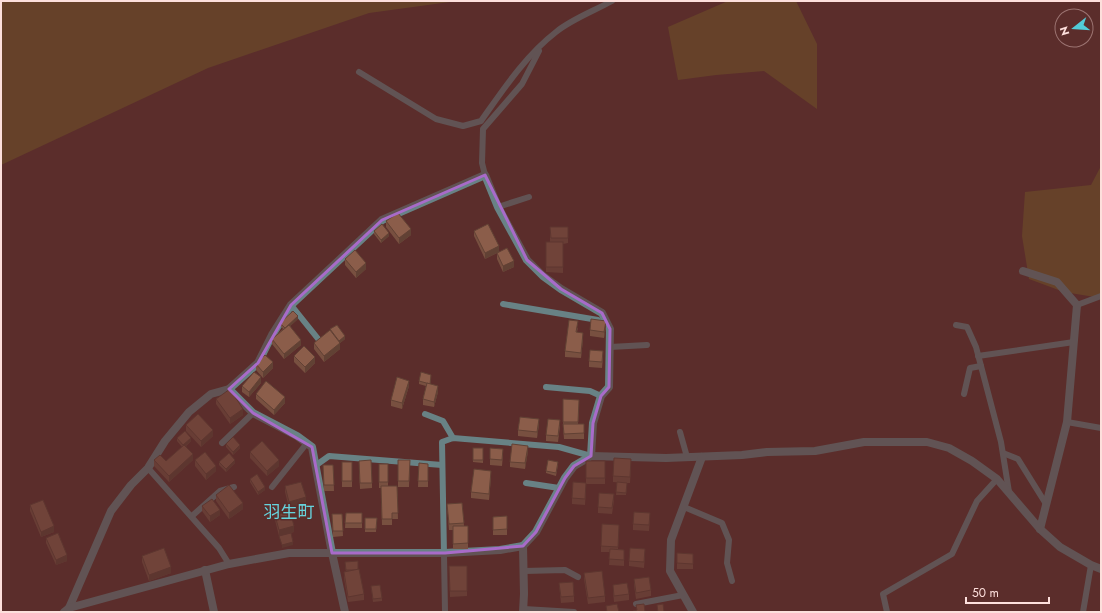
<svg xmlns="http://www.w3.org/2000/svg" width="1102" height="613" font-family="Jost,'Noto Sans JP',sans-serif">
<style>
.green{fill:#735a26}
.lines{fill:none;stroke-linecap:round;stroke-linejoin:round}
.lane{stroke:#688285;stroke-width:6}
.street{stroke:#688285;stroke-width:8}
.wall{fill:#785040}
.shaded-wall{fill:#614134}
.building{fill:#8b5d4a;stroke:#614134}
.marked{fill:none;stroke:#a86bc9;stroke-width:3;stroke-linejoin:round}
.labels{text-anchor:middle;stroke-width:3;stroke-linejoin:round;paint-order:stroke}
.quarter-label{font-size:17px;fill:#66d2dc;stroke:#5b2d2b}
</style>
<rect width="100%" height="100%" fill="#5b2d2b"/>
<g class="green">
<path d="M1 1H457L369 13 208 68 1 165Z"/>
<path d="M728 1H796L817 44V109L764 71 716 75 678 80 668 27Z"/>
<path d="M1101 166V298L1064 292 1029 279 1022 236 1025 192 1091 185Z"/>
</g>
<g class="lines">
<g class="lane">
<path d="M359 72 436 119 463 126 481 121C503 90 525 56 556 32 572 19 594 11 612 1"/>
<path d="M485 175 482 163 483 129 522 84 539 51"/>
<path d="M498 207 529 197"/>
<path d="M503 304 598 320"/>
<path d="M291 305 319 340"/>
<path d="M1077 305 1101 296"/>
<path d="M956 325 967 327 976 347 1001 442 1009 492"/>
<path d="M610 347 647 345"/>
<path d="M978 356 1074 342"/>
<path d="M546 387 590 391 601 396"/>
<path d="M964 394 970 368 981 366"/>
<path d="M425 414 443 421 453 438"/>
<path d="M1067 422 1101 428"/>
<path d="M680 432 687 457"/>
<path d="M222 443 253 413"/>
<path d="M1003 453 1018 459 1046 504"/>
<path d="M315 466 329 456 442 465"/>
<path d="M148 468 219 548 229 564"/>
<path d="M526 483 559 488"/>
<path d="M272 487 307 443"/>
<path d="M684 507 722 523 729 540 727 563 732 581"/>
<path d="M192 516 220 491 234 487"/>
<path d="M524 571 565 570 578 577"/>
<path d="M636 604 683 595"/>
<path d="M524 609 574 612"/>
<path d="M445 611 442 442 453 438 559 447 591 456"/>
<path d="M887 612 883 594 952 554 977 501 997 479"/>
<path d="M1083 612 1091 565"/>
</g>
<g class="street">
<path d="M1023 271 1057 282 1077 305 1067 422 1040 529"/>
<path d="M229 389 253 413 297 436 312 447 332 553 345 612"/>
<path d="M523 546 524 594 523 612"/>
<path d="M205 570 214 612"/>
<path d="M69 608 111 511 131 485 148 468 165 441 189 412 211 394 229 389 258 363 272 335 291 305 382 220 485 175 498 207 527 260 543 276 561 289 602 313 610 329 609 387 601 396 593 423 591 456"/>
<path d="M64 612 69 608 229 564 289 553H445L500 550 523 546 536 532 565 478 574 466 591 456 666 458 742 455 767 452 815 451 864 442H927L949 448 972 461 997 479 1040 529 1060 547 1091 565 1101 569"/>
<path d="M693 612 670 571 671 540 702 457"/>
</g>
</g>
<g class="wall">
<path d="M386 221 411 235 399 244 386 227Z"/>
<path d="M550 227H568V243L563 244V273L546 272V242H550Z"/>
<path d="M374 231 389 236 381 243 374 234Z"/>
<path d="M474 231 499 252 485 259 474 236Z"/>
<path d="M497 253 514 267 503 272 497 259Z"/>
<path d="M345 259 366 269 356 278 345 265Z"/>
<path d="M298 319 290 326 301 345 284 359 272 344V339L283 329 280 325V323Z"/>
<path d="M578 327 577 332 583 339 581 358 565 357V351Z"/>
<path d="M606 327 604 338 590 336V330Z"/>
<path d="M330 329 345 339 340 343V349L324 362 314 349V343L330 331Z"/>
<path d="M294 356 315 363 305 373 294 362Z"/>
<path d="M603 357 602 368 589 367V361Z"/>
<path d="M256 364 273 368 263 378 256 370Z"/>
<path d="M431 378 430 384 438 392 434 407 423 405V399L426 386 419 384V381Z"/>
<path d="M261 383 249 397 242 392V386Z"/>
<path d="M409 386 402 409 391 406V400Z"/>
<path d="M256 394 285 403 274 415 256 399Z"/>
<path d="M216 399 243 415 230 424 216 404Z"/>
<path d="M579 400 578 424H584V439H564L563 427V422Z"/>
<path d="M539 424 537 438 518 436V430Z"/>
<path d="M186 425 213 436 201 447 186 431Z"/>
<path d="M560 426 558 442 546 441V435Z"/>
<path d="M177 438 191 441 186 446 193 460 169 482 154 466V460L166 461 182 447 177 441Z"/>
<path d="M226 444 240 448 233 455 226 447Z"/>
<path d="M473 448H483V463L473 462Z"/>
<path d="M528 451 525 469 510 467V462Z"/>
<path d="M250 452 279 466 267 476 250 458Z"/>
<path d="M503 454 502 466 490 465V459Z"/>
<path d="M195 460 216 471 206 480 195 466Z"/>
<path d="M398 460H410L409 487H398Z"/>
<rect x="586" y="461" width="19" height="23"/>
<path d="M219 462 235 463 226 472 219 465Z"/>
<rect x="342" y="462" width="10" height="25"/>
<path d="M419 463 428 464V487H418Z"/>
<path d="M379 464H388V486H397L398 519H392V525H382L381 488H379Z"/>
<path d="M558 464 556 476 546 473V471Z"/>
<path d="M323 465H333L334 491H324Z"/>
<path d="M631 465 630 483H627L626 495H616L617 482 626 483 613 482V476Z"/>
<path d="M359 467 372 483V488L360 489Z"/>
<path d="M491 477 489 500 471 498V492Z"/>
<path d="M250 479 265 490 258 495 250 482Z"/>
<path d="M285 486 306 503 289 508 285 492Z"/>
<path d="M586 489 585 505 572 504V498Z"/>
<path d="M216 495 243 509 229 519 216 501Z"/>
<path d="M614 500 612 514 598 513V507Z"/>
<path d="M462 503 464 526H468V549H453V530H449L447 504Z"/>
<path d="M30 505 54 532 41 537 30 511Z"/>
<path d="M202 506 220 515 210 522 202 511Z"/>
<path d="M346 513H362V528H345Z"/>
<path d="M332 514H342L343 536 333 537Z"/>
<path d="M275 515 294 532 279 536 275 520Z"/>
<path d="M507 516V535H493V517Z"/>
<path d="M365 518H377L376 532H365Z"/>
<path d="M650 518 649 531 633 530V524Z"/>
<path d="M619 525 618 549 624 550V566L609 565 610 552H601V546Z"/>
<path d="M46 538 67 561 56 565 46 543Z"/>
<path d="M677 553 693 554V569H677Z"/>
<path d="M645 554 644 568 629 566V561Z"/>
<path d="M142 556 171 573 149 581 142 562Z"/>
<path d="M345 562 358 570 364 594V600L348 602 344 578V572H346Z"/>
<path d="M449 566H467V596L450 597Z"/>
<path d="M584 573 605 596V602L588 604 584 579Z"/>
<path d="M634 579 651 590V596L636 599 634 585Z"/>
<path d="M559 583 574 596V602L561 603Z"/>
<path d="M613 585 629 594V600L614 602 613 591Z"/>
<path d="M371 586 382 598V601L373 602Z"/>
</g>
<g class="shaded-wall">
<path d="M411 229V235L399 244V238Z"/>
<path d="M389 233V236L381 243V240Z"/>
<path d="M499 246V252L485 259V253Z"/>
<path d="M514 261V267L503 272V266Z"/>
<path d="M366 263V269L356 278V272Z"/>
<path d="M298 316V319L285 331V328Z"/>
<path d="M606 321V327L604 338V332Z"/>
<path d="M583 333V339L581 358V353Z"/>
<path d="M345 336V339L339 344V341Z"/>
<path d="M301 340V345L284 359V354Z"/>
<path d="M340 343V349L324 362V356Z"/>
<path d="M315 357V363L305 373V367Z"/>
<path d="M273 362V368L263 378V372Z"/>
<path d="M261 377V383L249 397V392Z"/>
<path d="M409 381V386L402 409V403Z"/>
<path d="M438 386V392L434 407V402Z"/>
<path d="M285 397V403L274 415V410Z"/>
<path d="M243 409V415L230 424V418Z"/>
<path d="M539 419V424L537 438V432Z"/>
<path d="M213 430V436L201 447V441Z"/>
<path d="M191 438V441L183 448V445Z"/>
<path d="M240 445V448L233 455V452Z"/>
<path d="M528 446V451L525 469V463Z"/>
<path d="M193 454V460L169 482V476Z"/>
<path d="M235 460V463L226 472V469Z"/>
<path d="M279 460V466L267 476V471Z"/>
<path d="M216 466V471L206 480V474Z"/>
<path d="M491 471V477L489 500V494Z"/>
<path d="M265 487V490L258 495V492Z"/>
<path d="M306 497V503L289 508V502Z"/>
<path d="M243 503V509L229 519V513Z"/>
<path d="M220 510V515L210 522V516Z"/>
<path d="M54 526V532L41 537V532Z"/>
<path d="M294 526V532L279 536V530Z"/>
<path d="M293 542V545L282 548V545Z"/>
<path d="M67 555V561L56 565V560Z"/>
<path d="M171 567V573L149 581V575Z"/>
</g>
<g class="building">
<path d="M398 213 411 229 399 238 386 221Z"/>
<path d="M382 224 389 233 381 240 374 231Z"/>
<path d="M488 224 499 246 485 253 474 231Z"/>
<path d="M550 227H568V238H551Z"/>
<rect x="546" y="242" width="17" height="25"/>
<path d="M507 248 514 261 503 266 497 253Z"/>
<path d="M355 250 366 263 356 272 345 259Z"/>
<path d="M293 311 298 316 285 328 280 323Z"/>
<path d="M591 319 606 321 604 332 590 330Z"/>
<path d="M569 320 578 321 576 332 583 333 581 353 565 351Z"/>
<path d="M289 325 301 340 284 354 272 339Z"/>
<path d="M337 325 345 336 339 341 330 329Z"/>
<path d="M330 330 340 343 324 356 314 343Z"/>
<path d="M304 346 315 357 305 367 294 356Z"/>
<path d="M590 350 603 351 602 362 589 361Z"/>
<path d="M265 355 273 362 263 372 256 364Z"/>
<path d="M254 372 261 377 249 392 242 386Z"/>
<path d="M421 372 431 375 430 384 419 381Z"/>
<path d="M397 377 409 381 402 403 391 400Z"/>
<path d="M266 381 285 397 274 410 256 394Z"/>
<path d="M427 383 438 386 434 402 423 399Z"/>
<path d="M230 389 243 409 230 418 216 399Z"/>
<path d="M563 399 579 400 578 422H563Z"/>
<path d="M198 414 213 430 201 441 186 425Z"/>
<path d="M520 417 539 419 537 432 518 430Z"/>
<path d="M548 419 560 420 558 436 546 435Z"/>
<path d="M563 424H584V433L564 434Z"/>
<path d="M185 431 191 438 183 445 177 438Z"/>
<path d="M233 437 240 445 233 452 226 444Z"/>
<path d="M262 441 279 460 267 471 250 452Z"/>
<path d="M512 444 528 446 525 463 510 462Z"/>
<path d="M184 445 193 454 169 476 154 460 160 455 166 461Z"/>
<rect x="473" y="448" width="10" height="12"/>
<path d="M490 448 503 449 502 460 490 459Z"/>
<path d="M205 452 216 466 206 474 195 460Z"/>
<path d="M229 453 235 460 226 469 219 462Z"/>
<path d="M614 458 631 459 630 477 613 476Z"/>
<path d="M371 460 372 483H360L359 461Z"/>
<path d="M398 460H410L409 481H398Z"/>
<path d="M548 460 558 462 556 473 546 471Z"/>
<rect x="586" y="461" width="19" height="17"/>
<rect x="342" y="462" width="10" height="19"/>
<path d="M419 463 428 464V481H418Z"/>
<rect x="379" y="464" width="9" height="18"/>
<path d="M323 465H333L334 485H324Z"/>
<path d="M474 469 491 471 489 494 471 492Z"/>
<path d="M257 474 265 487 258 492 250 479Z"/>
<path d="M301 482 306 497 289 502 285 486Z"/>
<path d="M573 482 586 483 585 499 572 498Z"/>
<path d="M617 482 627 483 626 493 616 492Z"/>
<path d="M229 485 243 503 229 513 216 495Z"/>
<path d="M381 486H397L398 513H392V519H382Z"/>
<path d="M599 493 614 494 612 508 598 507Z"/>
<path d="M212 499 220 510 210 516 202 506Z"/>
<path d="M43 500 54 526 41 532 30 505Z"/>
<path d="M462 503 464 523 449 524 447 504Z"/>
<path d="M290 511 294 526 279 530 275 515Z"/>
<path d="M634 512 650 513 649 525 633 524Z"/>
<path d="M346 513H362V523H345Z"/>
<path d="M332 514H342L343 531H333Z"/>
<path d="M507 516V529L493 530V517Z"/>
<path d="M365 518H377L376 529H365Z"/>
<path d="M602 524 619 525 618 547 601 546Z"/>
<path d="M453 526H468V543L453 544Z"/>
<path d="M58 533 67 555 56 560 46 538Z"/>
<path d="M291 533 293 542 282 545 279 536Z"/>
<path d="M164 548 171 567 149 575 142 556Z"/>
<path d="M630 548 645 549 644 562 629 561Z"/>
<path d="M610 549 624 550V560L609 559Z"/>
<path d="M677 553 693 554V564L677 563Z"/>
<path d="M358 561V570H346L345 562Z"/>
<path d="M449 566H467V591H450Z"/>
<path d="M359 569 364 594 348 597 344 572Z"/>
<path d="M602 571 605 596 588 598 584 573Z"/>
<path d="M649 577 651 590 636 593 634 579Z"/>
<path d="M573 582 574 596 561 597 559 583Z"/>
<path d="M627 583 629 594 614 596 613 585Z"/>
<path d="M380 585 382 598 373 599 371 586Z"/>
<path d="M617 604 619 612H607L606 606Z"/>
<path d="M644 604 645 612H634L633 611 637 610 636 605Z"/>
<path d="M663 604 664 612H658L657 605Z"/>
</g>
<path d="M0 0H1102V613H0ZM485 175 527 260 561 289 602 313 610 329 609 387 601 396 593 423 591 456 574 466 565 478 536 532 523 546 445 553H332L312 447 253 413 229 389 258 363 291 305 382 220Z" fill="#5b2d2b" fill-opacity=".55" fill-rule="evenodd"/>
<path class="marked" d="M485 175 527 260 561 289 602 313 610 329 609 387 601 396 593 423 591 456 574 466 565 478 536 532 523 546 445 553H332L312 447 253 413 229 389 258 363 291 305 382 220Z"/>
<g class="labels">
<g class="quarter-label">
<text x="289" y="518">羽生町</text>
</g>
</g>
<rect width="1102" height="613" fill="none" stroke="#fddfdc" stroke-width="4"/>
<g transform="translate(1074 28) rotate(253)"><circle r="19" fill="#5b2d2b" stroke="#9c7472"/>
<path d="M0-3L7 15L0 10L-7 15Z" fill="#52cbd7"/>
<text y="-6" font-size="11" font-weight="bold" text-anchor="middle" fill="#fddfdc">N</text>
</g>
<path d="M966 597v6h83v-6" fill="none" stroke="#fddfdc" stroke-width="2"/>
<text x="972" y="597" font-size="12" fill="#fddfdc" stroke="#5b2d2b" stroke-width="3" paint-order="stroke">50 m</text>
</svg>
